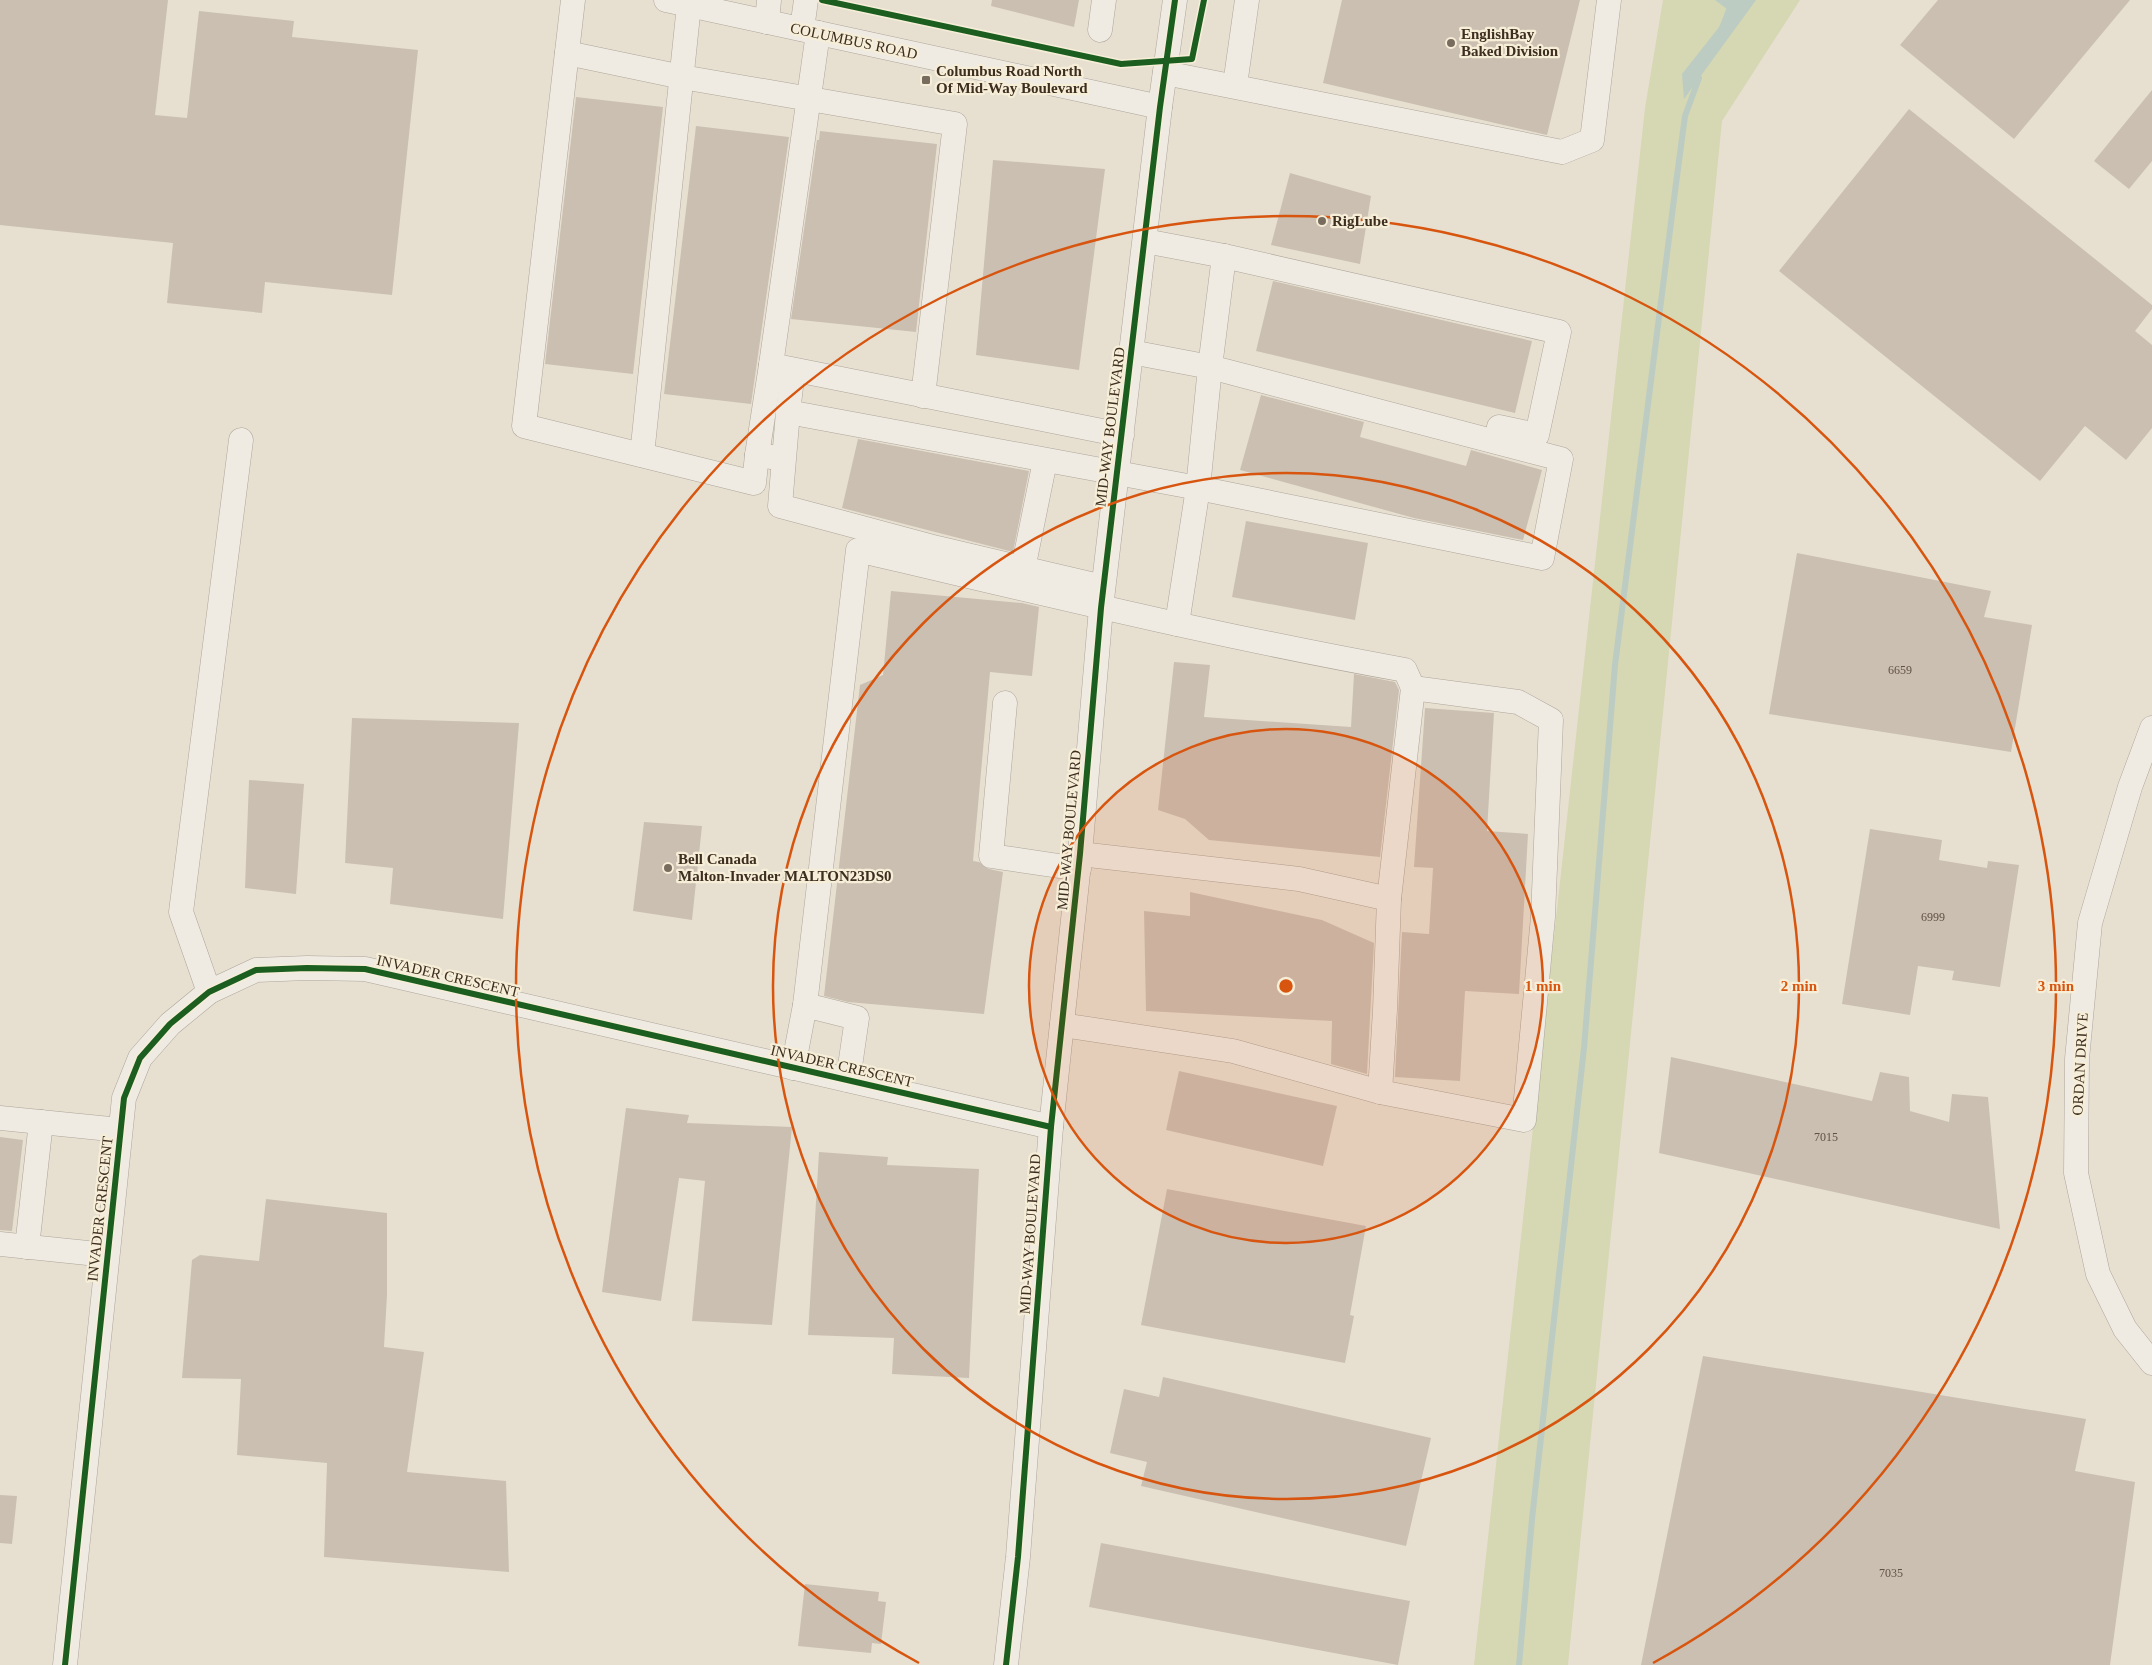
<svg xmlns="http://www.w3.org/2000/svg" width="2152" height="1665" font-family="Georgia,serif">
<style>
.green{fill:#d6d7b3}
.water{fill:#bcccc2}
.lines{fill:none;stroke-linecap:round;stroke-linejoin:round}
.stream{stroke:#bcccc2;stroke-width:6}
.building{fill:#cbbfb2}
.minor-casing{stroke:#ada599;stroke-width:25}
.minor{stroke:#efebe3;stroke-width:24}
.cycleway-casing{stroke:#f7eed8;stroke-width:9}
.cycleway{stroke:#1b5e20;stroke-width:6}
.ring{fill:none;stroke:#d7550e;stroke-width:2.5}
.poi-dot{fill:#786c5e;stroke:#f7eed8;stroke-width:2}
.labels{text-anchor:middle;stroke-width:4.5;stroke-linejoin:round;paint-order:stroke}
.number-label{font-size:12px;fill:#605244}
.poi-label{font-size:15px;font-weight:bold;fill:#3d2e20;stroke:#f7eed8;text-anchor:start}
.street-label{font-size:15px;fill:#3d2e20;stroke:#f7eed8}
.centre{fill:#d7550e;stroke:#f7eed8;stroke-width:2.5}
.ring-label{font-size:15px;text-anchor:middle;font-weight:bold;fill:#d7550e;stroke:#f7eed8;stroke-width:4.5;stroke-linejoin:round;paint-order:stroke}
</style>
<rect width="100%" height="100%" fill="#e7e0d1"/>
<path class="green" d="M1663 0H1800L1722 121 1568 1665H1474L1645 108Z"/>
<path class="water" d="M1715 0H1756L1684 99 1682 74 1731 12Z"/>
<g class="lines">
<g class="stream">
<path d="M1722 28 1733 0"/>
<path d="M1519 1665 1532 1519 1584 1048 1615 665 1675 191 1685 116 1699 78"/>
</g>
</g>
<g class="building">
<path d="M0 0H168L155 115 187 118 199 11 294 21 292 37 418 50 392 295 265 282 262 313 167 303 173 243 0 225Z"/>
<path d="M992 0H1079L1074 27 991 6Z"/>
<path d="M1342 0H1580L1547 135 1323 83Z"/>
<path d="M1938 0H2130L2014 139 1900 45Z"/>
<path d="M2152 90V161L2129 189 2094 161Z"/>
<path d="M576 97 663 107 633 374 545 364Z"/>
<path d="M1909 109 2152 305V309L2135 331 2152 345V428L2126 460 2085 426 2040 481 1779 271Z"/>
<path d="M696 126 789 137 751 404 664 394Z"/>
<path d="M820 131 937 144 916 332 791 319 817 140H819Z"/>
<path d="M993 160 1105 169 1079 370 976 355Z"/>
<path d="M1290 173 1371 196 1360 264 1271 245Z"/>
<path d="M1273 281 1532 341 1515 413 1256 351Z"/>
<path d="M1261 395 1364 422 1360 437 1466 466 1471 450 1542 470 1523 540 1414 518 1240 470Z"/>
<path d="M858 439 1029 471 1013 552 842 508Z"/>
<path d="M1246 521 1368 543 1355 620 1232 597Z"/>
<path d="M1797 553 1991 591 1984 617 2032 625 2011 752 1769 714Z"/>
<path d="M891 591 1022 603 1039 607 1032 676 990 672 973 861 979 862 989 869 1003 872 984 1014 848 1002 824 996 860 685 883 675Z"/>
<path d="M1174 662 1210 665 1204 717 1351 727 1354 674 1395 682 1399 690 1380 857 1209 840 1185 819 1158 810Z"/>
<path d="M1425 708 1494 713 1487 831 1528 834 1519 994 1465 991 1460 1081 1395 1077 1402 932 1429 934 1433 868 1414 867Z"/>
<path d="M352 718 519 723 503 919 390 904 393 868 345 863Z"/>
<path d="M249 780 304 784 296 894 245 888Z"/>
<path d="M644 822 702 826 692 920 633 911Z"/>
<path d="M1870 829 1942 840 1939 860 1987 868 1988 861 2019 865 2000 987 1952 980 1954 971 1918 966 1910 1015 1842 1004Z"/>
<path d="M1190 892 1322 920 1374 943 1367 1074 1331 1064 1332 1021 1146 1011 1144 911 1190 916Z"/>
<path d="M1671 1057 1872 1101 1880 1072 1909 1077 1910 1111 1949 1122 1952 1094 1988 1097 2000 1229 1659 1153Z"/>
<path d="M1179 1071 1337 1106 1323 1166 1166 1130Z"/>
<path d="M626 1108 689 1115 687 1123 792 1127 772 1325 692 1321 705 1181 679 1178 661 1301 602 1292Z"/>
<path d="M0 1137 23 1140 12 1231 0 1230Z"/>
<path d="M819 1152 888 1157 887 1165 979 1169 969 1378 892 1374 894 1338 808 1335Z"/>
<path d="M1167 1189 1366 1226 1350 1315 1354 1316 1345 1363 1141 1325Z"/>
<path d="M266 1199 387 1213V1295L384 1347 424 1352 407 1472 506 1481 509 1572 324 1557 327 1463 237 1455 241 1379 182 1378 192 1260 200 1255 259 1261Z"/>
<path d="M1703 1356 2086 1419 2075 1471 2135 1482 2110 1665H1641Z"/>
<path d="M1163 1377 1431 1438 1406 1546 1141 1486 1147 1462 1110 1453 1124 1389 1159 1397Z"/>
<path d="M0 1495 17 1496 12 1544 0 1543Z"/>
<path d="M1101 1543 1410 1601 1398 1665 1089 1607Z"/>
<path d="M805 1584 879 1592 878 1601 886 1602 881 1644 872 1643 871 1653 798 1646Z"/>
</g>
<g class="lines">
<g class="minor-casing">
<g id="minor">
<path d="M573 0 524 426 754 483 757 455"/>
<path d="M666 0 1160 107"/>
<path d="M767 22 769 0"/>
<path d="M802 29 806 0"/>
<path d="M1100 30 1104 0"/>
<path d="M818 33 771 365 1122 435"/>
<path d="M567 53 682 77 955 124 923 396"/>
<path d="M1165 73 1562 152 1592 140 1609 0"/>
<path d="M1235 85 1247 0"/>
<path d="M1145 241 1224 256 1559 332 1537 435 1499 427"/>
<path d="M771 365 757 455 772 457"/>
<path d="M788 412 793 370"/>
<path d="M642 455 689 5"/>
<path d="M1023 569 1045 461"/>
<path d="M1103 587 937 548 780 506 788 412 1198 488 1542 558 1561 459 1210 367 1131 352"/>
<path d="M1177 624 1198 488 1210 367 1224 256"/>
<path d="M1005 703 991 856 1079 869"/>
<path d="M2152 728 2130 787 2090 923 2077 1059 2076 1173 2098 1274 2125 1329 2152 1363"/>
<path d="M209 992 181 912 241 440"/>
<path d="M805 1005 858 550C1040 593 1221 637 1405 670L1413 688"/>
<path d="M1062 1025 1233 1051 1380 1092 1385 1010 1389 899 1299 879 1080 854"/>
<path d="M793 1068 805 1005 857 1018 848 1080"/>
<path d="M1380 1092 1524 1120 1543 917 1551 720 1518 702 1413 688 1389 899"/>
<path d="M0 1118 120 1130"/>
<path d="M0 1244 107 1255"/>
<path d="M27 1247 41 1122"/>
<path d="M65 1665 124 1098 140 1058 170 1024 209 992 256 970 307 968 365 969 1051 1127"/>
<path d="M1006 1665 1018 1557 1051 1127 1080 854 1101 608 1160 107 1175 0"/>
</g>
</g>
<use href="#minor" class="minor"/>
<g class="cycleway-casing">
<g id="cycleway">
<path d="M822 0 1121 64 1192 59 1204 0"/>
<path d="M65 1665 124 1098 140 1058 170 1024 209 992 256 970 307 968 365 969 1051 1127"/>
<path d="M1006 1665 1018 1557 1051 1127 1080 854 1101 608 1160 107 1175 0"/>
</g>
</g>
<use href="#cycleway" class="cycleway"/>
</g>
<circle cx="1286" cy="986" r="257" fill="#d7550e" fill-opacity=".12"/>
<g class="ring">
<circle cx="1286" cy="986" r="257"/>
<circle cx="1286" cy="986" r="513"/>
<path d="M919 1663A770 770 0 1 1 1653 1663"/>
</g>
<g class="poi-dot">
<circle cx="1451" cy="43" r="5"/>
<rect x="921" y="75" width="10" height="10" rx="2.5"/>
<circle cx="1322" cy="221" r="5"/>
<circle cx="668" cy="868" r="5"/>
</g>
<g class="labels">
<g class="number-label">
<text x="1900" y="674">6659</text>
<text x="1933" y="921">6999</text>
<text x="1826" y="1141">7015</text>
<text x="1891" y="1577">7035</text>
</g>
<g class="poi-label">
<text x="1461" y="39">EnglishBay<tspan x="1461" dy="17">Baked Division</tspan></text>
<text x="936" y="76">Columbus Road North<tspan x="936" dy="17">Of Mid-Way Boulevard</tspan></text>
<text x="1332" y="226">RigLube</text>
<text x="678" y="864">Bell Canada<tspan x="678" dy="17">Malton-Invader MALTON23DS0</tspan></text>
</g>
<g class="street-label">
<text transform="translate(854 41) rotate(12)" y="5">COLUMBUS ROAD</text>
<text transform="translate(1110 427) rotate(-83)" y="5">MID-WAY BOULEVARD</text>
<text transform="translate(1069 830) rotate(-85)" y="5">MID-WAY BOULEVARD</text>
<text transform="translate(448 976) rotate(13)" y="5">INVADER CRESCENT</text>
<text transform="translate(2080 1064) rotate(-87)" y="5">ORDAN DRIVE</text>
<text transform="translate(842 1066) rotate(13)" y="5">INVADER CRESCENT</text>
<text transform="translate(100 1209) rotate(-84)" y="5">INVADER CRESCENT</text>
<text transform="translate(1030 1234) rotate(-86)" y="5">MID-WAY BOULEVARD</text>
</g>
</g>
<circle cx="1286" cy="986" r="8" class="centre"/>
<g class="ring-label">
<text x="1543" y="991">1 min</text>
<text x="1799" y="991">2 min</text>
<text x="2056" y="991">3 min</text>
</g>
</svg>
